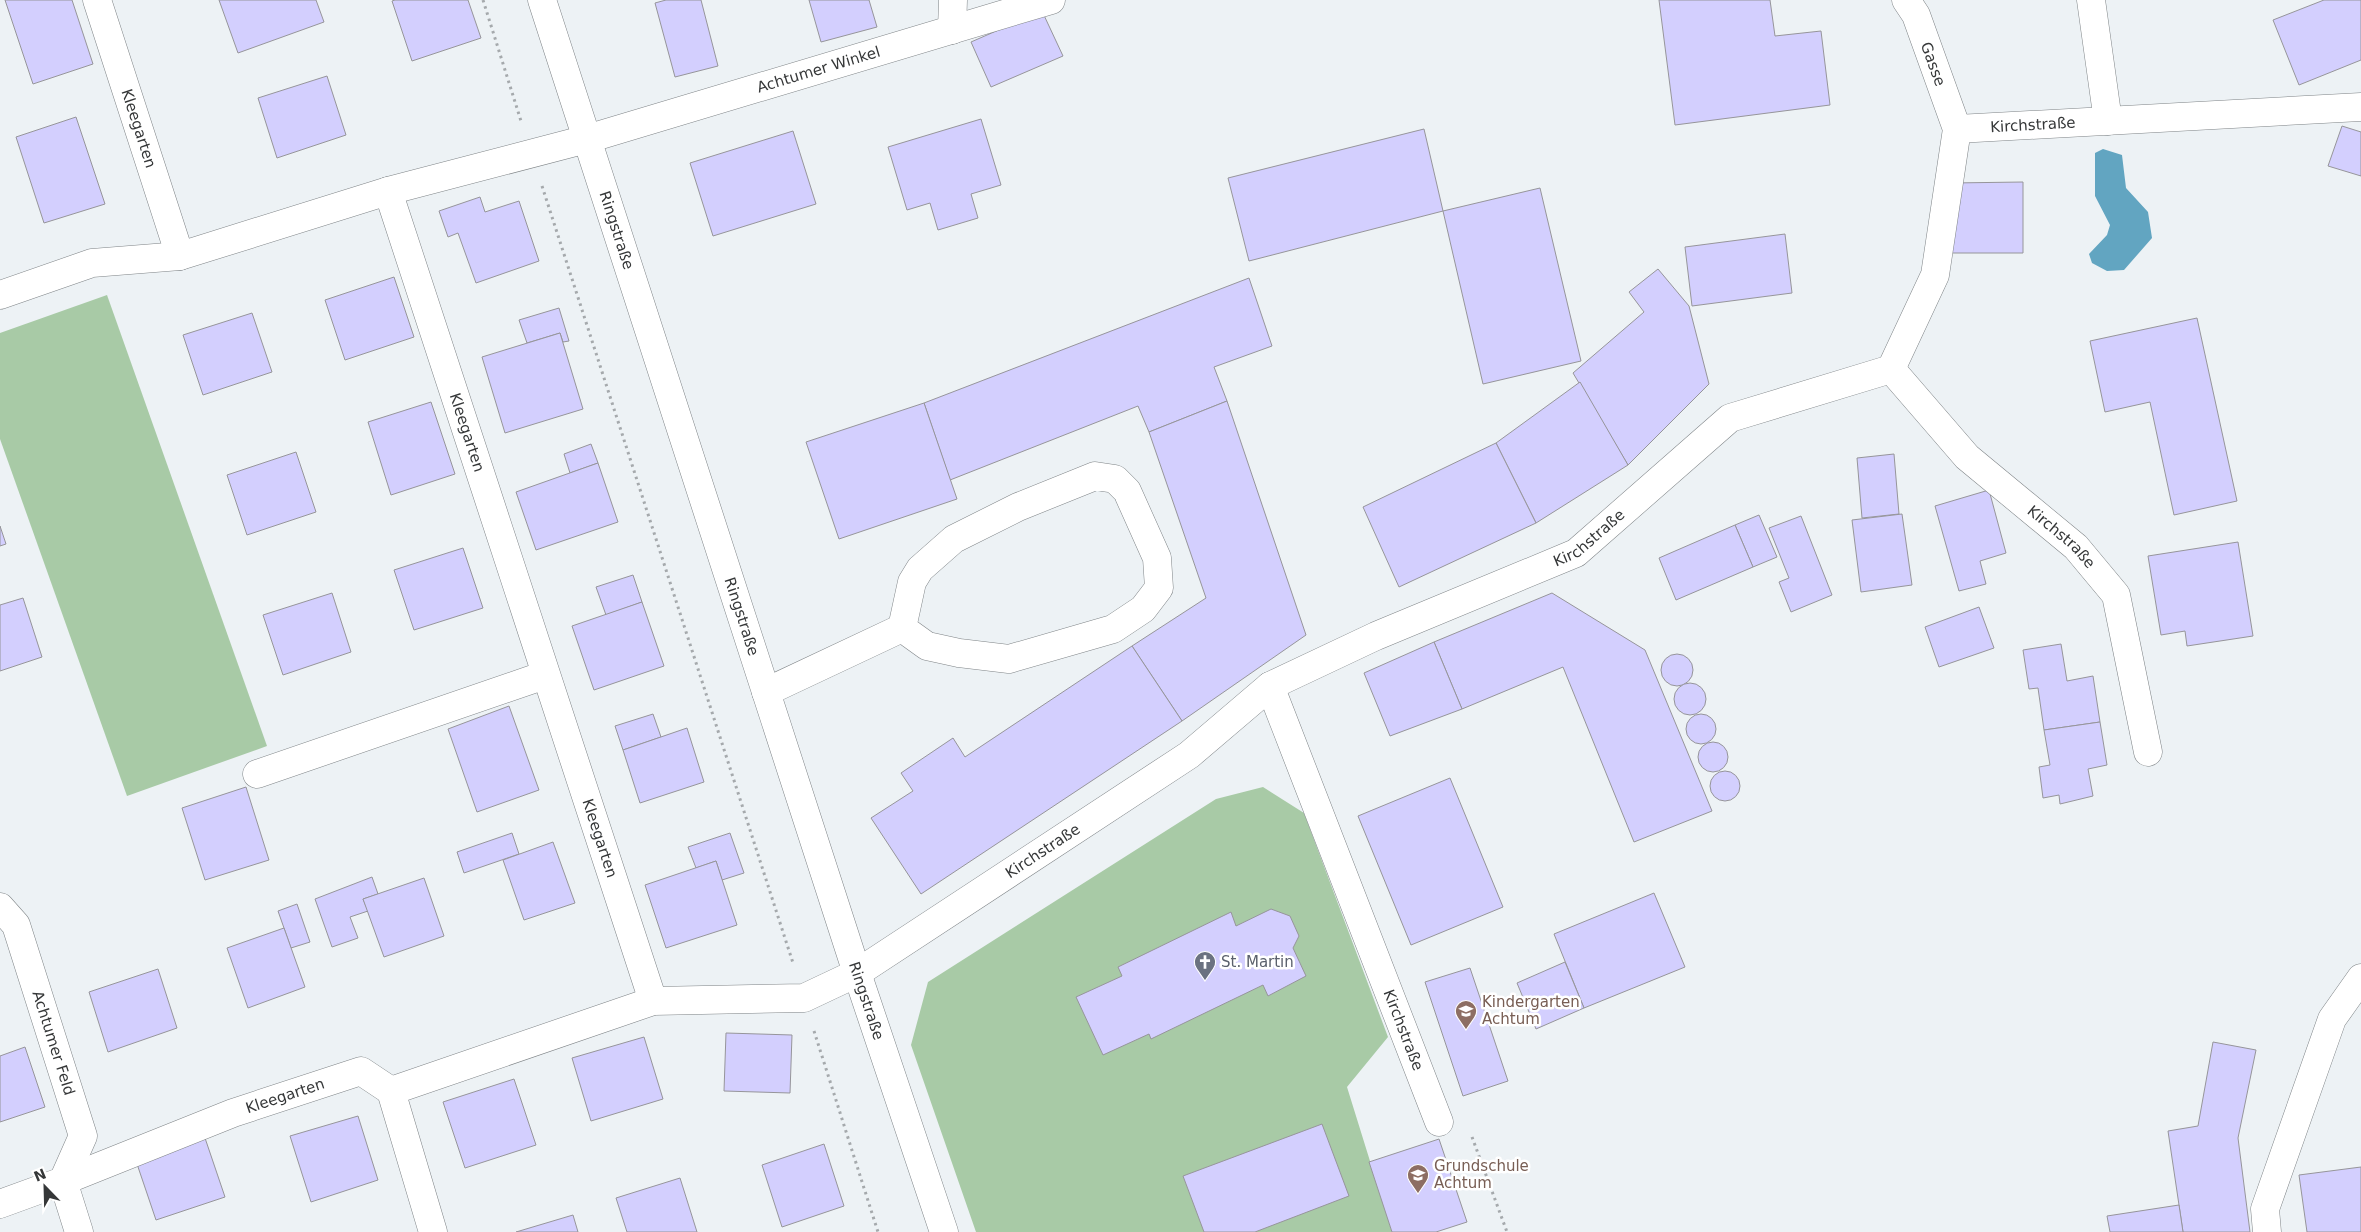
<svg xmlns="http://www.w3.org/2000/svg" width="2361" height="1232" font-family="'DejaVu Sans',sans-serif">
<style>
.green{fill:#a8caa6}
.water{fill:#62a5c1}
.building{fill:#d3cffe;stroke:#96959a}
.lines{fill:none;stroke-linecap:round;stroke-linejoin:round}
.minor-casing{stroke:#7f8487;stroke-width:29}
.path{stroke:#a5a9ac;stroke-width:3;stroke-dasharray:2.5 4;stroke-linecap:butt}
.minor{stroke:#fff;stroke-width:28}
.labels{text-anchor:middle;stroke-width:5;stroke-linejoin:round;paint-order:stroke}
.street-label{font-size:15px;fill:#353738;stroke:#fff}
.worship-label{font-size:15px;fill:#5b616d;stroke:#fff;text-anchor:start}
.education-label{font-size:15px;fill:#785e54;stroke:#fff;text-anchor:start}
</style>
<rect width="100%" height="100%" fill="#edf2f5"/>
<g class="green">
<path d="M107 295 267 746 127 796 0 439V333Z"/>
<path d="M1263 787 1304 813 1388 1037 1347 1087 1392 1232H976L911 1045 928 982 1216 799Z"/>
</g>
<path class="water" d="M2103 149 2122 155 2126 188 2148 212 2152 238 2124 270 2107 271 2092 263 2089 254 2107 235 2110 225 2095 196V153Z"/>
<g class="building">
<path d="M5 0H72L93 64 33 84Z"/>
<path d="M219 0H316L324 22 238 53Z"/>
<path d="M395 0H468L481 38 412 61 392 1Z"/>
<path d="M666 0H701L718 66 675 77 655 3Z"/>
<path d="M809 0H869L877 27 821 42Z"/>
<path d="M1659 0H1770L1775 36 1821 31 1830 105 1675 125Z"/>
<path d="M2324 0H2361V60L2299 85 2273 20Z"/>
<path d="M1042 11 1063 56 991 87 971 42Z"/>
<path d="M327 76 346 135 277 158 258 98Z"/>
<path d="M76 117 105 204 44 223 16 137Z"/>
<path d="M981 119 1001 185 971 194 978 218 938 230 930 203 907 210 888 147Z"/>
<path d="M2342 126 2361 132V176L2328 166Z"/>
<path d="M1424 129 1443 211 1249 261 1228 178Z"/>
<path d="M793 131 816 204 713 236 690 163Z"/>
<path d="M2023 182V253H1951V183Z"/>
<path d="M1540 188 1581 361 1483 384 1443 211Z"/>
<path d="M480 197 485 212 519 201 539 261 476 283 458 233 448 237 439 211Z"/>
<path d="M1785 234 1792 293 1692 306 1685 247Z"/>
<path d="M1658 269 1689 306 1709 384 1628 465 1573 373 1644 312 1629 292Z"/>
<path d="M394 277 414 337 345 360 325 300Z"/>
<path d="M1249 278 1272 346 1214 367 1227 401 1149 432 1138 406 950 480 924 403Z"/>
<path d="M559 308 569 341 563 342 560 333 527 343 519 320Z"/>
<path d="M252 313 272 372 203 395 183 335Z"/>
<path d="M2197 318 2237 501 2174 515 2150 402 2105 412 2090 341Z"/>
<path d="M560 333 583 409 505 433 482 357Z"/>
<path d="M1580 382 1628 465 1536 523 1496 443Z"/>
<path d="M1227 401 1306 635 1182 721 1132 646 1206 598 1149 432Z"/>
<path d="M431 402 455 474 391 495 368 422Z"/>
<path d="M924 403 957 499 839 539 806 442Z"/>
<path d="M1496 443 1536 523 1399 587 1363 507Z"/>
<path d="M591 444 598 463 570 473 564 454Z"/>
<path d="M296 452 316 512 247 535 227 475Z"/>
<path d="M1894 454 1899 514 1862 518 1857 458Z"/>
<path d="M598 463 618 522 536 550 516 492Z"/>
<path d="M1989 490 2006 553 1980 561 1986 584 1959 591 1935 506Z"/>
<path d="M1902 514 1912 585 1861 592 1852 520Z"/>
<path d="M1759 515 1777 557 1753 567 1735 525Z"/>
<path d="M1801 516 1832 595 1791 612 1779 582 1789 578 1769 528Z"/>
<path d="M1735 525 1753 567 1676 600 1659 558Z"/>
<path d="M0 526 6 544 0 546Z"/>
<path d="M2238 542 2253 636 2187 646 2185 631 2161 635 2148 556Z"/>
<path d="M463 548 483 608 414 630 394 570Z"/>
<path d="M633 575 642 602 606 615 596 587Z"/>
<path d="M332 593 351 652 283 675 263 615Z"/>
<path d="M1552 593 1645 650 1712 811 1634 842 1563 667 1462 709 1434 642Z"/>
<path d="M23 598 42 657 0 671V605Z"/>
<path d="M642 602 664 666 594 690 572 626Z"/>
<path d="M1979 607 1994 648 1939 667 1925 627Z"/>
<path d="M1434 642 1462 709 1390 736 1364 673Z"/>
<path d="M2061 644 2067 681 2093 676 2100 722 2044 730 2038 688 2029 689 2023 650Z"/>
<path d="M1132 646 1182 721 921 894 871 818 913 791 901 773 953 738 965 757Z"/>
<circle cx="1677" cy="670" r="16"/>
<circle cx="1690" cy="699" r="16"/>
<path d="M509 706 539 790 477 812 448 729Z"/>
<circle cx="1701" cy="729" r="15"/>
<path d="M653 714 661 737 623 750 615 726Z"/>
<path d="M2100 722 2107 765 2088 769 2093 796 2060 804 2059 795 2043 798 2039 767 2050 765 2044 730Z"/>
<path d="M687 728 704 782 640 803 623 750Z"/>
<circle cx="1713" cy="757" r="15"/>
<circle cx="1725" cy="786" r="15"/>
<path d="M1450 778 1503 907 1411 945 1358 816Z"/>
<path d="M246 787 269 860 205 880 182 808Z"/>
<path d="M512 833 519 854 464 873 457 852Z"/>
<path d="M730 833 744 873 722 880 716 861 696 868 688 847Z"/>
<path d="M553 842 575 903 524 920 503 860Z"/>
<path d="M716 861 737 925 666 948 645 885Z"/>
<path d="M372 877 378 894 363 899 368 911 350 917 358 938 332 947 315 899Z"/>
<path d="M424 878 444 936 384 957 363 899Z"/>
<path d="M1654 893 1685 967 1584 1008 1554 934Z"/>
<path d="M297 904 310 942 291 948 278 911Z"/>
<path d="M1271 909 1290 916 1299 936 1293 948 1306 976 1268 996 1263 985 1151 1039 1149 1034 1103 1055 1076 997 1122 976 1118 967 1231 912 1236 926Z"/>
<path d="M284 928 305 987 248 1008 227 948Z"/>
<path d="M1565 962 1584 1008 1536 1029 1517 983Z"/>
<path d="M1470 968 1508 1081 1463 1096 1425 982Z"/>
<path d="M158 969 177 1028 108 1052 89 992Z"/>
<path d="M726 1033 792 1035 790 1093 724 1091Z"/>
<path d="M644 1037 663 1099 591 1121 572 1058Z"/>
<path d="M2213 1042 2256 1050 2238 1138 2250 1232H2183L2168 1131 2198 1126Z"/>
<path d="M25 1047 45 1107 0 1122V1056Z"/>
<path d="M514 1079 536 1145 465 1168 443 1102Z"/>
<path d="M358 1116 378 1180 311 1202 290 1136Z"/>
<path d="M1322 1124 1349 1196 1255 1232H1204L1183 1176Z"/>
<path d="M205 1138 225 1197 156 1220 136 1161Z"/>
<path d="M1439 1139 1467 1222 1436 1232H1392L1369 1162Z"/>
<path d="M824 1144 844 1206 782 1227 762 1165Z"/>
<path d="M2361 1167V1232H2307L2299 1175Z"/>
<path d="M680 1178 697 1232H627L616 1198Z"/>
<path d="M2179 1205 2183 1232H2110L2107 1216Z"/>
<path d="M573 1215 578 1232H516Z"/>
</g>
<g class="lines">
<g class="minor-casing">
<g id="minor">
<path id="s1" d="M97 0 180 256"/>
<path id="s2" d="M542 0 857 973 944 1232"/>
<path d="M2091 0 2108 121"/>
<path d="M952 30 953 0"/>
<path id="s3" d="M1957 129 2361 107"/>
<path id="s4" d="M388 191 653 1001"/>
<path id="s5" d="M0 295 92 263 180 256 388 191 587 139 1051 0"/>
<path id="s6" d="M1891 369 1967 457 2076 547 2116 595 2148 752"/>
<path id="s7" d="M1270 686 1439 1122"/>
<path d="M766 692 902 628 912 582 920 569 954 539 1018 507 1095 476 1115 479 1127 491 1157 558 1159 588 1143 609 1113 629 1009 659 959 653 927 646 902 628"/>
<path d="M257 774 545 675"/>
<path id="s8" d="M0 907 16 925 83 1136 63 1181 79 1232"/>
<path id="s9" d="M0 1204 63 1181 233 1113 361 1071 391 1091"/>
<path id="s10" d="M433 1232 391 1091 653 1001 804 998 857 973 1189 755 1270 686 1376 636 1576 553 1730 418 1891 369 1935 275 1957 129 1916 15 1906 0"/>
<path d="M2267 1232 2265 1209 2332 1019 2361 978"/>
</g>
</g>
<g class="path">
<path d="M483 0 521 121"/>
<path d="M542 186 793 963"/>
<path d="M814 1031 878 1232"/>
<path d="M1472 1137 1507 1232"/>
</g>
<use href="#minor" class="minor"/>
</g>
<defs>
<g id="church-pin" transform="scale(1.125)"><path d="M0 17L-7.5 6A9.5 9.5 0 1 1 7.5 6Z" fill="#6b7280" stroke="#fff"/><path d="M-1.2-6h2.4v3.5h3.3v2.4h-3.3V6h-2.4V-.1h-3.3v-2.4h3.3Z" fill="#fff"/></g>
<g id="school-pin" transform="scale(1.125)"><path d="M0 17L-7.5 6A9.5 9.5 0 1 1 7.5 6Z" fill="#8d6e63" stroke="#fff"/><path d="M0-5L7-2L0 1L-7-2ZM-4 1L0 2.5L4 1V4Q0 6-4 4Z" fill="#fff"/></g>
</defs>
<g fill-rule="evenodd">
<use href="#church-pin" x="1205" y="962"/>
<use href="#school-pin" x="1466" y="1011"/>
<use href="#school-pin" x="1418" y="1175"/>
</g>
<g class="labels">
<g class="street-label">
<text transform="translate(1933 64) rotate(70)" y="5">Gasse</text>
<text dy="5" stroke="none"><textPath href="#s5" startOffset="851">Achtumer Winkel</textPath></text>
<text dy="5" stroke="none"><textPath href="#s3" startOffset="76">Kirchstraße</textPath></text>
<text dy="5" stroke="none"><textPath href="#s1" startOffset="135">Kleegarten</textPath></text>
<text dy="5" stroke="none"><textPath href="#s2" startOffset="242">Ringstraße</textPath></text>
<text dy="5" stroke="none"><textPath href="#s4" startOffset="254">Kleegarten</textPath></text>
<text dy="5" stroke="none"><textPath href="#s10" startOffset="1490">Kirchstraße</textPath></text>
<text dy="5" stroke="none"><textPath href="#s6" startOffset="240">Kirchstraße</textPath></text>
<text dy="5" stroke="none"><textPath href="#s2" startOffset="648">Ringstraße</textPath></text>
<text dy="5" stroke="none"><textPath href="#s4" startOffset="681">Kleegarten</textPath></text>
<text dy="5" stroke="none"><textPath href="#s10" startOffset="856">Kirchstraße</textPath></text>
<text dy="5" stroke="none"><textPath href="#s2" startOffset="1052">Ringstraße</textPath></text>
<text dy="5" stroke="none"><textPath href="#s7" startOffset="369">Kirchstraße</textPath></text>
<text dy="5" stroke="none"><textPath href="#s8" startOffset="148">Achtumer Feld</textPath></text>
<text dy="5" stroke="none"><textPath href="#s9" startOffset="305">Kleegarten</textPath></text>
</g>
<g class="worship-label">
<text x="1221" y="967">St. Martin</text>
</g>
<g class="education-label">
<text x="1482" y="1007">Kindergarten<tspan x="1482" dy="17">Achtum</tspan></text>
<text x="1434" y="1171">Grundschule<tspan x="1434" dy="17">Achtum</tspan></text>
</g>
</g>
<g transform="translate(45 1187) rotate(337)" stroke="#ffffff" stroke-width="4" paint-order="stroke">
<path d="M0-4L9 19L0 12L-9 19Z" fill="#353738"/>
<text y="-8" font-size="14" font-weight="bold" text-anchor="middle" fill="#353738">N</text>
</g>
</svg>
